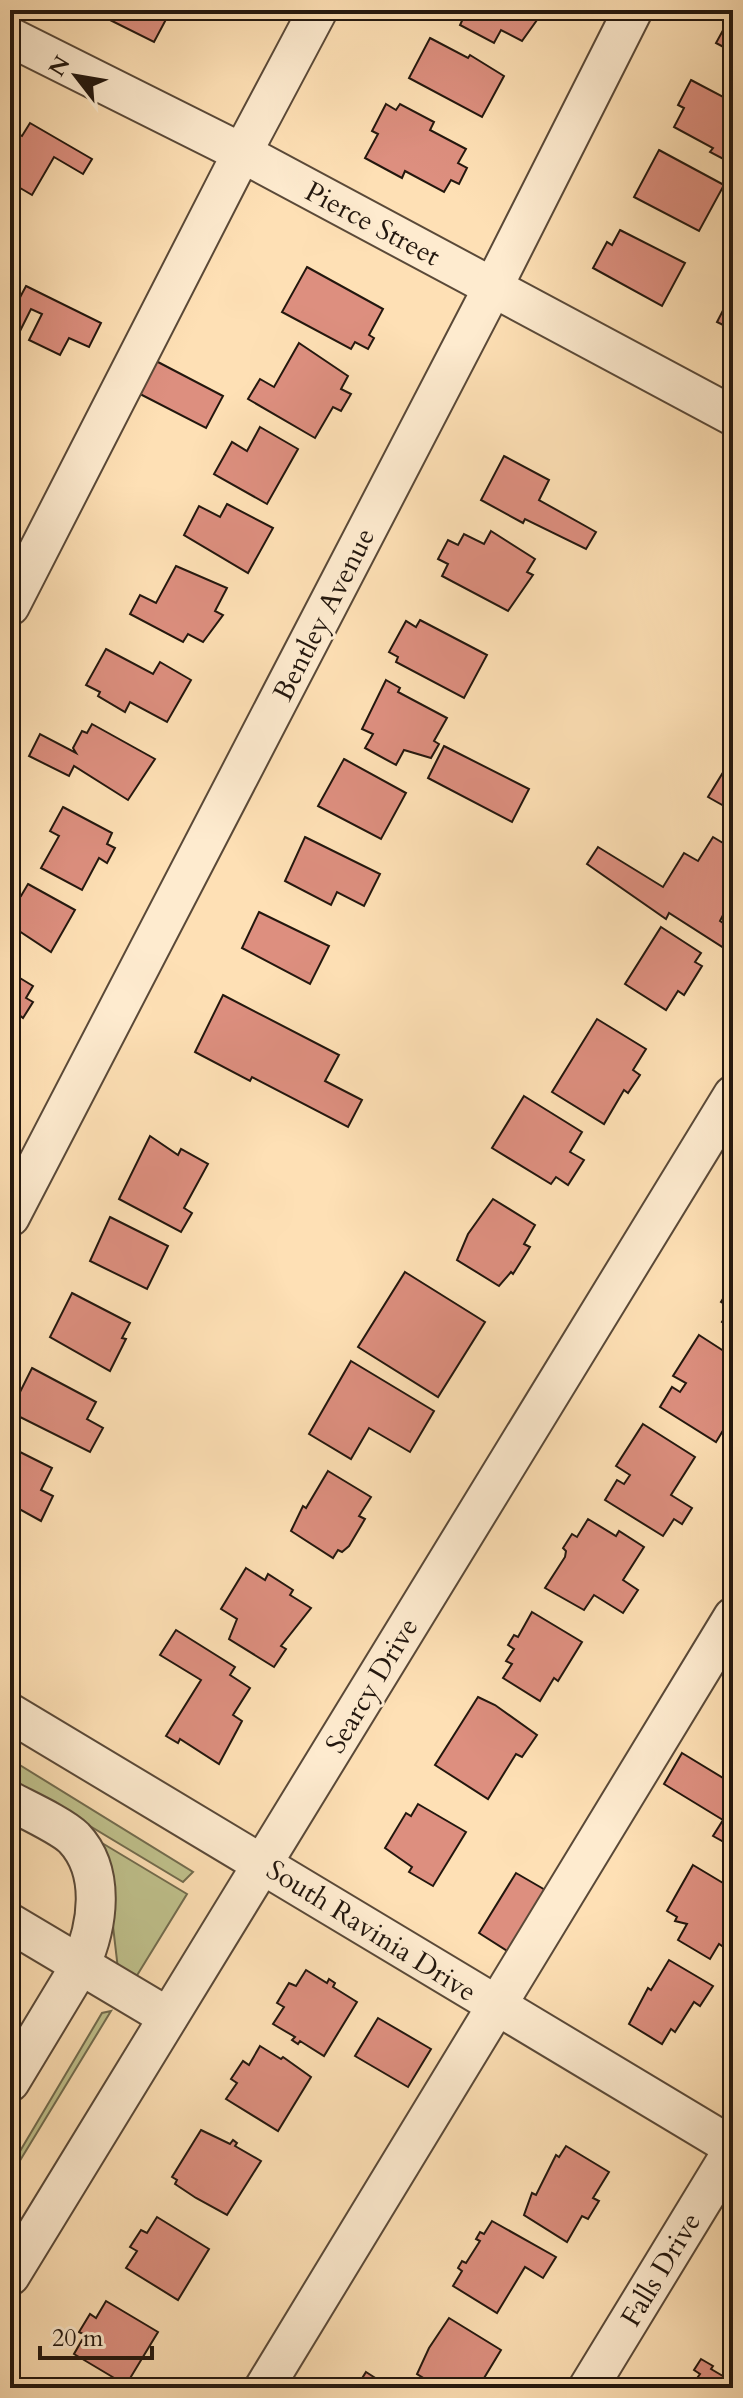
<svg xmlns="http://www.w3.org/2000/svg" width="743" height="2398" font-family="Cardo,serif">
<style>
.green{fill:#c0c28d;stroke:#726c4e;stroke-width:2}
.building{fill:#dd8f7f;stroke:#23170e;stroke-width:2}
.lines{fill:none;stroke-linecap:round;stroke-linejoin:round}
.minor-casing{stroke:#5a4938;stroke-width:42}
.minor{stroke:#feebcf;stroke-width:38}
.labels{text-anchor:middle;stroke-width:6;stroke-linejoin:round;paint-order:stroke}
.street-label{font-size:28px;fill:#23170e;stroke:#feebcf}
</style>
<rect width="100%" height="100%" fill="#fee0b5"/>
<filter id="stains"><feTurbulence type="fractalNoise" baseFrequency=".0025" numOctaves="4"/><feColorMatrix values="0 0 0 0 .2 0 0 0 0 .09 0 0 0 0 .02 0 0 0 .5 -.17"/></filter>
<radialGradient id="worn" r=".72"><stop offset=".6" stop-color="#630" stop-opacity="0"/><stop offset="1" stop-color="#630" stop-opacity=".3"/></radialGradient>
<g class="green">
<path d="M10 1759 193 1872 183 1882 10 1778Z"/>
<path d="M97 1840 187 1894 136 1977 118 1969 104 1849Z"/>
<path d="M111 2011 10 2177V2168L102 2013Z"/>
</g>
<g class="building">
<path d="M90 10H171L154 42Z"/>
<path d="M467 10H538L542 13 522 41 501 30 494 43 460 25Z"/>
<path d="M733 12V52L716 43Z"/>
<path d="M430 38 468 58 470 55 504 76 482 117 409 78Z"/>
<path d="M691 80 733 102V164L710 152 713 148 674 127 684 108 678 105Z"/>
<path d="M386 104 396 110 400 104 434 122 430 130 466 149 458 163 467 168 459 184 451 180 444 192 405 171 402 178 365 158 378 134 372 131Z"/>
<path d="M30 123 92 159 83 174 54 157 32 195 10 182V160L15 151 10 147V141L15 132 22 136Z"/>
<path d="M659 150 724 185 699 231 634 197Z"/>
<path d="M620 230 685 263 662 306 593 268 607 242 612 245Z"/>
<path d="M307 267 383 309 369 335 374 338 368 349 355 342 351 349 282 312Z"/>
<path d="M26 286 101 323 89 347 69 338 60 355 29 340 42 314 31 309 10 351V299L17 303Z"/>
<path d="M733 291V330L717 322Z"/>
<path d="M299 343 348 376 341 389 351 394 341 411 333 407 315 438 248 399 260 379 274 387Z"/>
<path d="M156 361 223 396 206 428 140 394Z"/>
<path d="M260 427 298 449 267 504 214 474 232 442 247 451Z"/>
<path d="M504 456 549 480 539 500 596 532 586 549 525 519 523 523 481 500Z"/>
<path d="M227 504 273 528 248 573 184 535 199 506 220 517Z"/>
<path d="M491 531 535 559 527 572 533 575 508 611 442 576 448 564 438 559 448 540 458 545 464 534 484 544Z"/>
<path d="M176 566 227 588 215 611 223 615 203 642 188 634 183 642 130 614 140 595 156 603Z"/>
<path d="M420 620 487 655 464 698 396 662 398 657 389 652 406 621 416 627Z"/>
<path d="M106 649 153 674 160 662 191 680 167 722 130 702 125 712 98 696 100 692 86 685Z"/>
<path d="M386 680 400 688 398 692 447 718 434 741 439 744 431 758 404 750 396 765 365 748 373 734 362 729Z"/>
<path d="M92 724 155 759 128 800 74 766 69 776 29 756 40 734 76 753 73 748 82 731 87 733Z"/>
<path d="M444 746 529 789 512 822 428 778Z"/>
<path d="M733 756V811L708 797Z"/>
<path d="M344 759 406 793 381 839 318 806Z"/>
<path d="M63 807 112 833 107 844 115 848 107 863 99 858 82 890 41 868 59 836 50 831Z"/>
<path d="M305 837 380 874 364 906 337 892 331 905 285 881Z"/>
<path d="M713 837 733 849V914L729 918 723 915 720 921 733 930V934L724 948 669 913 666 919 587 864 598 847 663 887 684 853 698 861Z"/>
<path d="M28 884 75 910 51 952 10 925V906L17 894 21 896Z"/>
<path d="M259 912 329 946 310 984 242 948Z"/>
<path d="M661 927 701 953 695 962 702 966 684 995 678 991 666 1010 625 984Z"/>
<path d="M10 972 33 986 26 998 33 1002 23 1018 18 1014 10 1027Z"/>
<path d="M223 995 339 1055 325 1081 362 1100 348 1127 252 1077 250 1081 195 1052Z"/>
<path d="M597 1019 646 1049 633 1070 640 1075 628 1093 624 1090 604 1124 552 1092Z"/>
<path d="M524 1096 582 1132 570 1152 584 1160 568 1185 556 1177 551 1184 492 1148Z"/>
<path d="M150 1136 178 1155 181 1149 208 1164 184 1208 192 1213 181 1232 119 1199Z"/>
<path d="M493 1199 535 1225 524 1244 530 1247 513 1274 511 1272 499 1286 457 1260 468 1234Z"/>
<path d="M110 1217 168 1246 147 1289 90 1261Z"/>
<path d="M405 1272 485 1322 438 1397 358 1347Z"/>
<path d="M733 1283V1329L722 1322 731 1308 721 1302Z"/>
<path d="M72 1293 130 1323 122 1338 126 1339 110 1371 50 1337Z"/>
<path d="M699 1335 733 1357V1395L727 1406 733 1410V1414L716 1442 660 1407 672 1387 680 1392 686 1383 673 1376Z"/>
<path d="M351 1361 434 1411 410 1452 369 1428 351 1459 309 1434Z"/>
<path d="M32 1368 96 1402 87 1419 103 1428 90 1452 10 1412Z"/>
<path d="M643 1424 695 1457 671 1495 692 1508 682 1524 674 1519 663 1536 605 1500 617 1480 624 1484 630 1475 616 1466Z"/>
<path d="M10 1447 52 1468 41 1490 53 1496 41 1521 10 1504Z"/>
<path d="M328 1471 371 1497 359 1516 365 1519 349 1546 342 1552 338 1550 333 1558 291 1531 303 1506 306 1508Z"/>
<path d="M588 1519 616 1536 619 1531 644 1547 623 1580 638 1590 623 1613 594 1595 584 1610 545 1588 565 1557 566 1551 563 1548 572 1534 577 1537Z"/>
<path d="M246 1568 265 1580 268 1574 293 1590 290 1595 311 1608 281 1646 286 1649 274 1667 229 1639 237 1619 221 1609Z"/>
<path d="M532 1612 582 1642 558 1681 554 1678 540 1701 503 1678 512 1664 506 1661 514 1649 508 1645 514 1635 518 1637Z"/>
<path d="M176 1630 235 1667 230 1675 250 1688 233 1715 242 1721 219 1764 180 1739 178 1743 166 1736 201 1680 160 1655Z"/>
<path d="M478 1697 495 1705 537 1735 522 1757 516 1754 488 1799 435 1765Z"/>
<path d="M682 1753 733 1784V1869L724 1864 730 1853 726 1851 729 1845 713 1836 723 1820 664 1784Z"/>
<path d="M418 1804 466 1832 433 1886 409 1872 412 1867 385 1848 406 1813 411 1816Z"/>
<path d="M693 1865 733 1889V1949L731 1952 719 1944 710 1959 678 1940 687 1924 675 1921 677 1917 667 1911Z"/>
<path d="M516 1873 547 1891 509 1952 479 1933Z"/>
<path d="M669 1960 713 1986 700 2006 694 2002 675 2032 671 2029 662 2044 629 2024 648 1988 651 1990Z"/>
<path d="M306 1970 327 1983 329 1979 335 1983 333 1987 357 2002 324 2056 300 2041 298 2044 292 2040 295 2037 273 2024 284 2007 277 2003 289 1983 296 1986Z"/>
<path d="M378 2018 431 2049 408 2087 355 2056Z"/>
<path d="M260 2046 281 2059 283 2057 311 2077 278 2131 226 2099 237 2083 231 2079 243 2061 249 2065Z"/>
<path d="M201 2130 230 2144 233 2140 237 2143 235 2146 261 2161 227 2215 196 2198 175 2184 177 2180 172 2177Z"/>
<path d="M566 2146 609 2172 593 2198 599 2201 588 2219 582 2216 567 2242 524 2215 532 2193 536 2195 556 2155 559 2157Z"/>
<path d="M157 2217 209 2249 178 2300 126 2268 137 2251 130 2247 141 2230 147 2233Z"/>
<path d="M492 2221 556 2257 543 2278 525 2267 497 2313 453 2286 462 2271 458 2268 462 2261 466 2263 480 2241 476 2239 480 2232 484 2234Z"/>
<path d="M106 2301 158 2332 126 2385 74 2354 85 2335 79 2332 90 2314 96 2318Z"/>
<path d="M449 2318 501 2350 478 2388H440L417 2374 429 2348Z"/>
<path d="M701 2359 713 2366 711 2369 733 2382V2388H690L700 2374 694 2370Z"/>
<path d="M366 2372 391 2388H356Z"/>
</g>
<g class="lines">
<g class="minor-casing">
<g id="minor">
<path d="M10 37 242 153 733 416"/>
<path d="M10 606 242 153 318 10"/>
<path d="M10 1217 493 287 633 10"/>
<path d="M10 1713 733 2147"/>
<path d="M10 1801C27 1810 62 1826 74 1838 106 1872 98 1926 80 1966L10 2082"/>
<path d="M10 1923 168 2017"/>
<path d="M10 2276 733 1095"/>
<path d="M264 2388 733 1617"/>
<path d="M588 2388 733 2150"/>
</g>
</g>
<use href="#minor" class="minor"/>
</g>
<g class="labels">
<g class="street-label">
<text transform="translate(373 223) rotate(28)" y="10">Pierce Street</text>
<text transform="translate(323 614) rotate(-63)" y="10">Bentley Avenue</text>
<text transform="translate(371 1685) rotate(-59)" y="10">Searcy Drive</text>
<text transform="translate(372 1930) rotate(32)" y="10">South Ravinia Drive</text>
<text transform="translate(660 2269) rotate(-59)" y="10">Falls Drive</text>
</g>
</g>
<rect width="743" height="2398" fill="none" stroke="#fee0b5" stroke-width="40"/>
<rect x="12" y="12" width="719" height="2374" fill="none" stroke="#23170e" stroke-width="4"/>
<rect x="20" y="20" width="703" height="2358" fill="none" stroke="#23170e" stroke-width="2"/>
<g transform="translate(76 76) rotate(301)" stroke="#feebcf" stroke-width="6" paint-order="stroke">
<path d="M0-6L14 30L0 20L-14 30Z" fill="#23170e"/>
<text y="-12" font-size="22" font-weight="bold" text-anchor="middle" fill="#23170e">N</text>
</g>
<path d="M40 2346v12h112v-12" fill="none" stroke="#23170e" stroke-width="4"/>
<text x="52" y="2346" font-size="24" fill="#23170e" stroke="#feebcf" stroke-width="6" paint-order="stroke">20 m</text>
<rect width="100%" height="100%" filter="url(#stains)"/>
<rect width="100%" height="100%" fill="url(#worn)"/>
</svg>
